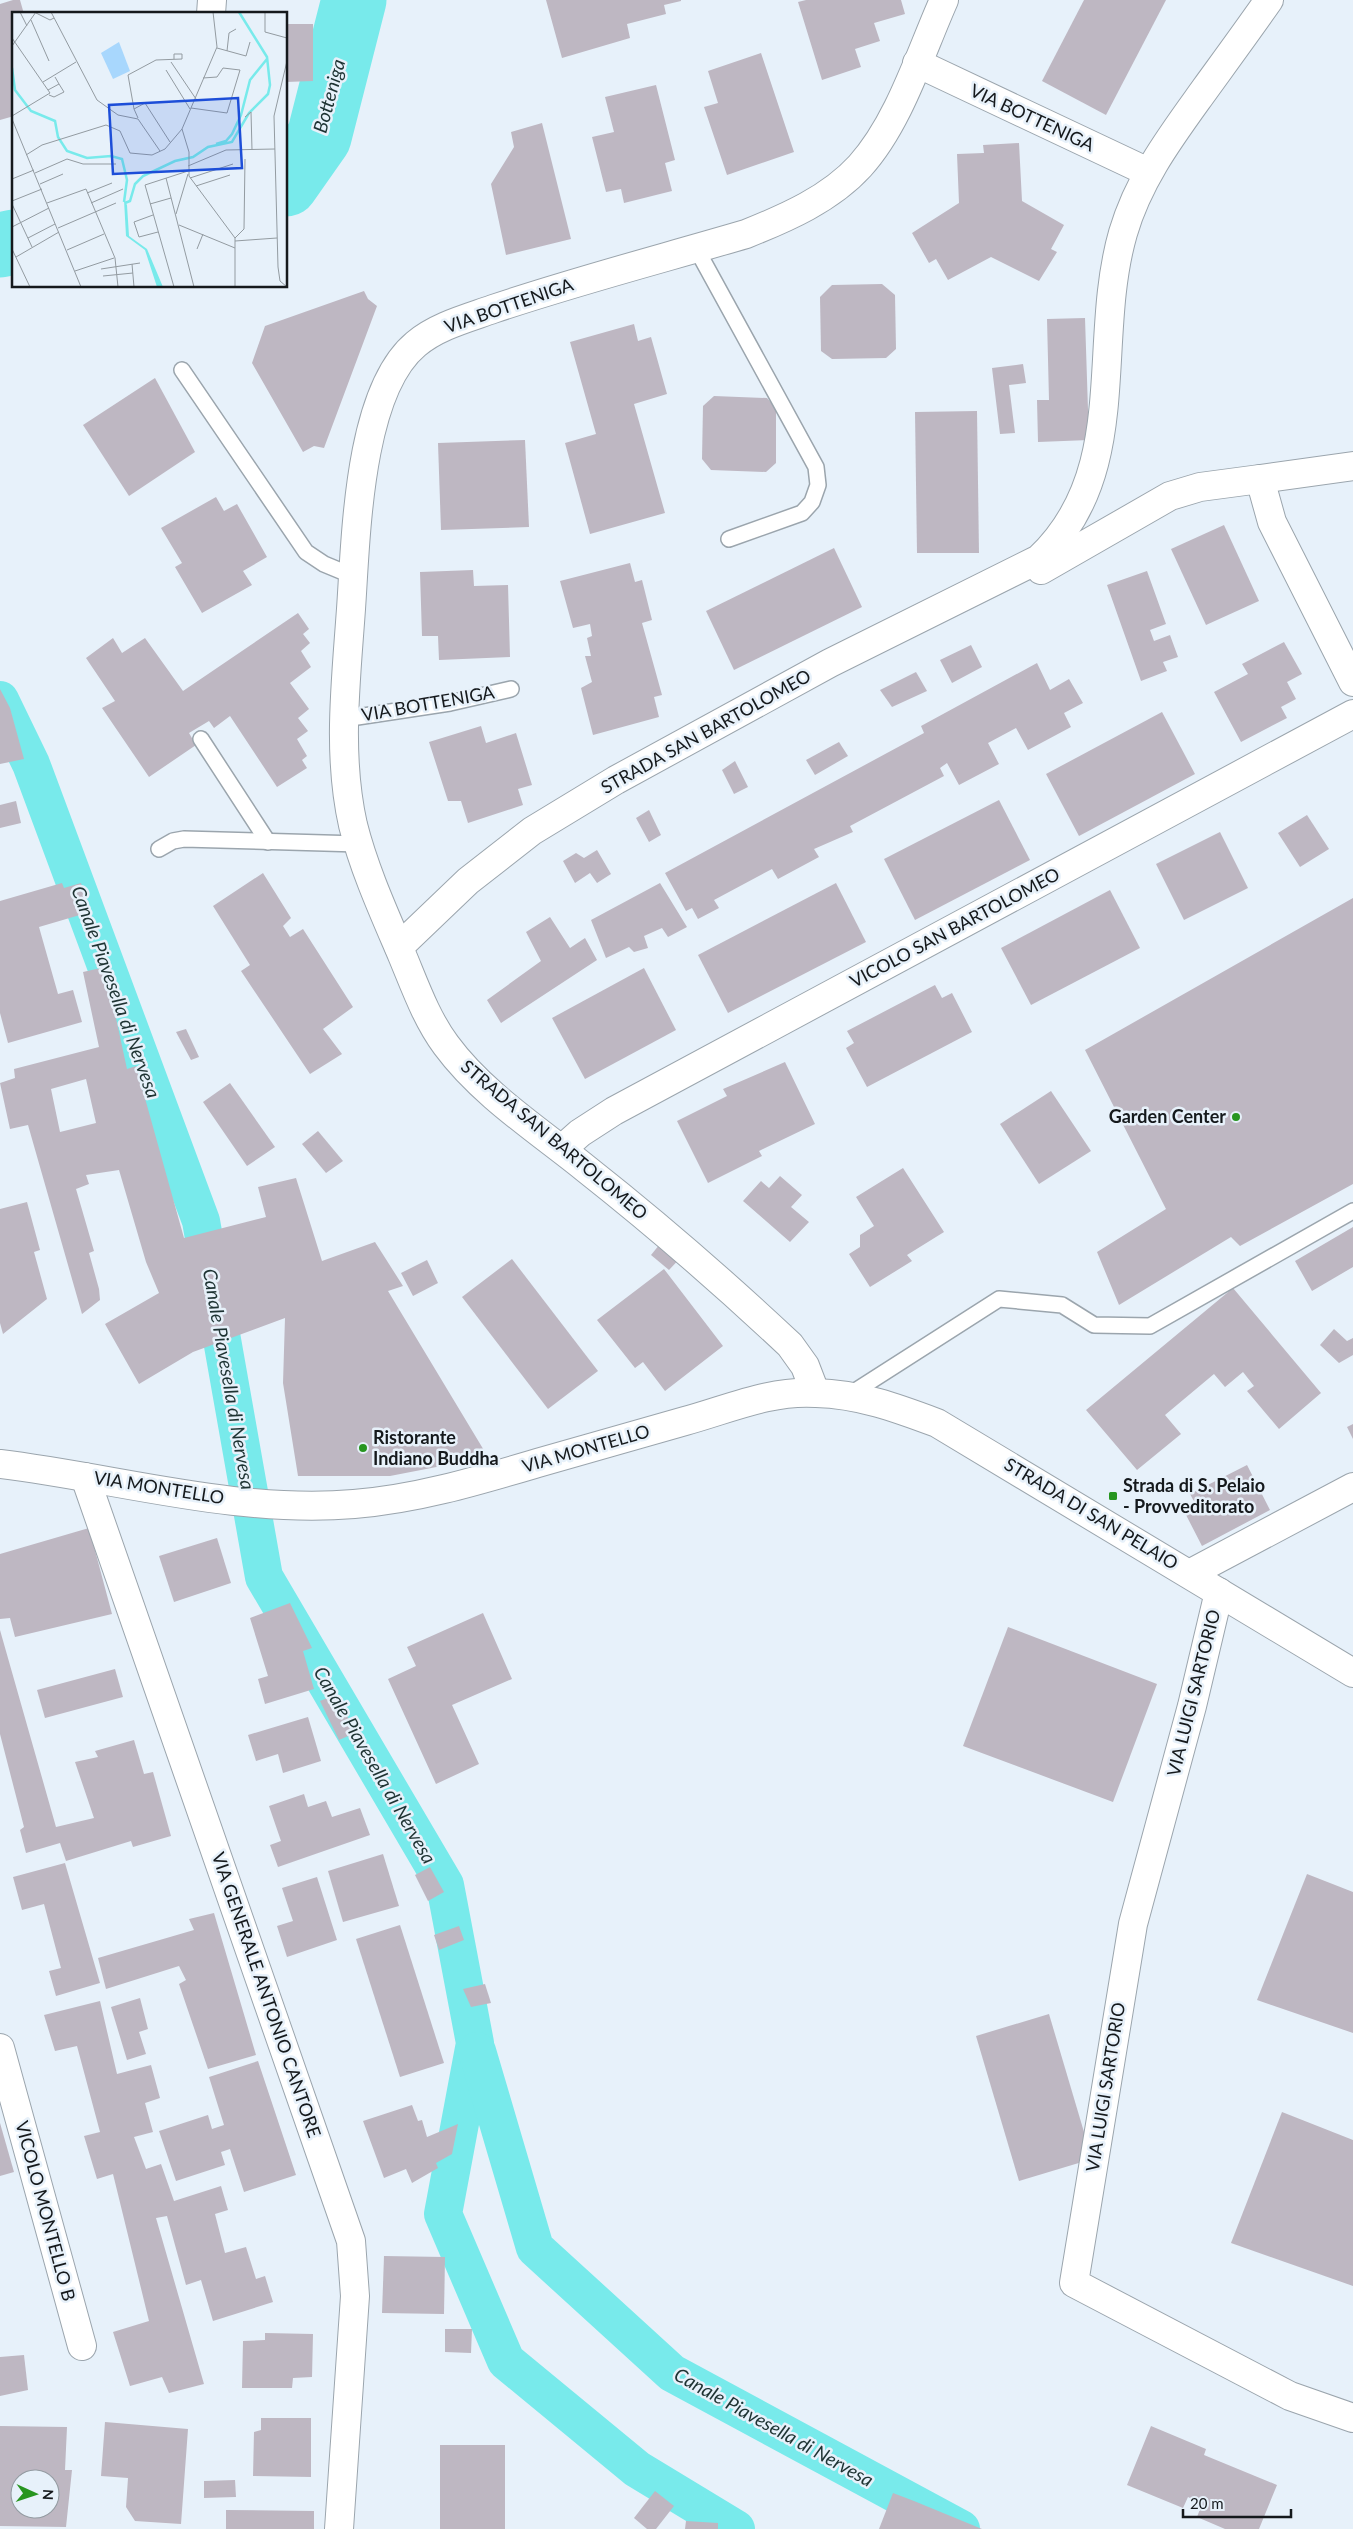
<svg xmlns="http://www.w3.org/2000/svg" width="1353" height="2529" font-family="Lato,sans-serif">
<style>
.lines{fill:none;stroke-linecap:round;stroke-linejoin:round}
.canal{stroke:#78eaeb;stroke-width:38}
.river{stroke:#78eaeb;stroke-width:65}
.building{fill:#beb7c2;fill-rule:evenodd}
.service-casing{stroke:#9ba5ad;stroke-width:18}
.minor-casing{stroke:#9ba5ad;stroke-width:30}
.tertiary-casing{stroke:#9ba5ad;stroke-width:30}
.service{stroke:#fff;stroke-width:15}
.minor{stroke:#fff;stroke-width:28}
.tertiary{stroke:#fff;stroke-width:28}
.poi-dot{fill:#27951f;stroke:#e7f1fa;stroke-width:2}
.labels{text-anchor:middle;stroke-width:5;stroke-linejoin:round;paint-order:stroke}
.street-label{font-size:18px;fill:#15191c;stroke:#e7f1fa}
.poi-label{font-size:18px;font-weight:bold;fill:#15191c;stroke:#e7f1fa;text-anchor:start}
.water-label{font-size:19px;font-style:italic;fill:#1e3333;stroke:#e7f1fa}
.inset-river{fill:none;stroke:#78eaeb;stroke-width:2.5}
.inset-road{fill:none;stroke:#939ba1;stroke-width:1}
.view{fill:#1d4ed8;fill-opacity:0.15;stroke:#1d4ed8;stroke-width:2.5}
.inset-edge{fill:none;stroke:#15191c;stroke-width:2.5}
</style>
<rect width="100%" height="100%" fill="#e7f1fa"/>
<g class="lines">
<g class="canal">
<path d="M0 700 31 764 201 1221 264 1577 445 1885 475 2043 443 2214 506 2361 637 2469 736 2529"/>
<path d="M477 2051 535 2248 672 2373 961 2529"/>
</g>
<g class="river">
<path d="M286 184 319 137 354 0"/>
<path d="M0 245 14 242"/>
</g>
</g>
<g class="building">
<path d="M13 0H20L24 14H14V116L0 120V4Z"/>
<path d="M546 0H681V1L664 5 666 14 627 24 630 38 562 58Z"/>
<path d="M806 0H901L905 14 874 23 880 41 855 49 861 67 822 80 798 2Z"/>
<path d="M1084 0H1166L1106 115 1042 81Z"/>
<path d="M286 24H313V81L286 82Z"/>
<path d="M761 53 794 152 727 175 704 107 718 103 708 71Z"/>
<path d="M656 85 675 160 665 163 672 191 624 203 621 189 606 192 592 137 614 132 605 97Z"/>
<path d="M542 123 571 239 506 255 491 184 514 147 511 132Z"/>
<path d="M1019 143 1022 201 1064 225 1051 249 1057 252 1039 281 991 257 948 280 936 259 929 263 912 233 959 203 957 154 984 153 983 145Z"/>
<path d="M882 284 895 295 896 349 886 358 832 359 821 351 820 297 832 285Z"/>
<path d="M364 291 368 299 377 306 324 448 314 446 303 452 252 363 265 326Z"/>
<path d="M1085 318 1089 440 1038 442 1037 400H1049L1047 319Z"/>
<path d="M634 324 638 341 651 337 667 394 634 404 665 513 590 534 565 443 596 434 570 342Z"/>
<path d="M1023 364 1026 383 1009 385 1015 433 1000 434 992 368Z"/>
<path d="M155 378 195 452 129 496 83 425Z"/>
<path d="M714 396 767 398 776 408V463L766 472 711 470 702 459 703 406Z"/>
<path d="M977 411 979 553H917L915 412Z"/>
<path d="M525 440 529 527 441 530 438 443Z"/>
<path d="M216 497 224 511 237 504 267 557 243 571 252 585 202 613 175 567 182 563 161 528Z"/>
<path d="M1224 525 1259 601 1206 625 1171 549Z"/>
<path d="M834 548 862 607 734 670 706 611Z"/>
<path d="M630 563 635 582 642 580 652 620 642 623 662 695 654 697 659 717 593 735 581 688 592 682 585 656H591L587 638 592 636 590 624 573 628 560 581Z"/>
<path d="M473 570 474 586 508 585 510 657 439 660 438 636H422L420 572Z"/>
<path d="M1147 571 1166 624 1150 630 1154 641 1170 635 1178 657 1163 662 1167 671 1141 681 1107 585Z"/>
<path d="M298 613 309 629 303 634 310 643 301 651 311 667 290 683 309 709 298 718 308 731 297 739 307 756 302 760 307 768 277 787 230 716 214 728 209 721 189 733 196 745 149 777 102 708 115 701 86 658 113 638 122 653 145 638 183 691Z"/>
<path d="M1284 642 1302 674 1287 682 1296 699 1281 707 1287 718 1241 742 1214 692 1248 674 1242 664Z"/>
<path d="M971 645 982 667 952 683 940 660Z"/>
<path d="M1037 663 1050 690 1069 679 1083 703 1064 713 1071 727 1028 750 1016 728 988 743 999 764 959 785 947 763 940 768 944 776 850 826 853 832 814 849 819 857 778 879 772 869 714 900 719 908 698 919 692 908 686 911 665 873 924 733 921 726Z"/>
<path d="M916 672 927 691 892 707 880 690Z"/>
<path d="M0 689 10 708 24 759 0 764Z"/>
<path d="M1162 712 1195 774 1079 836 1046 774Z"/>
<path d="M481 726 486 743 516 733 532 785 518 789 523 805 468 823 461 801H448L429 742Z"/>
<path d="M839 742 848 756 815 775 806 760Z"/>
<path d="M735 761 748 787 734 794 722 770Z"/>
<path d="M999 800 1030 860 915 920 884 859Z"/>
<path d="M16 801 21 823 0 828V805Z"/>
<path d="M649 810 661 835 649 842 636 818Z"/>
<path d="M1307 815 1329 849 1300 867 1278 833Z"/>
<path d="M1220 832 1248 888 1184 920 1156 864Z"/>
<path d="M597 850 611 874 597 883 590 873 575 883 563 861 576 853 584 858Z"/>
<path d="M263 873 291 918 283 926 290 937 303 929 353 1007 323 1029 342 1054 310 1074 241 971 250 965 213 906Z"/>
<path d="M62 883 64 888 81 883 90 912 39 927 58 994 73 990 82 1022 8 1043 0 1013V901Z"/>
<path d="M660 883 687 927 668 937 662 928 644 936 648 948 634 952 629 947 606 958 591 920Z"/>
<path d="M836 883 866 942 728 1013 698 955Z"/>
<path d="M1110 890 1140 948 1031 1005 1001 948Z"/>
<path d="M1353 898V1184L1240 1246 1231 1237 1119 1305 1097 1252 1166 1209 1085 1050Z"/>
<path d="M550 917 570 948 585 938 597 960 501 1023 487 1000 541 961 526 932Z"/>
<path d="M105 967 127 1069 136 1066 184 1238 266 1217 258 1187 296 1178 322 1261 375 1242 403 1286 388 1291 488 1457 390 1476H298L283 1383 285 1318 193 1352 139 1384 105 1324 159 1293 146 1262 119 1170 86 1175 89 1184 76 1189 94 1251 89 1253 99 1289 100 1300 82 1314 28 1125 10 1129 0 1083 15 1078 14 1069 99 1047 83 972ZM86 1079 96 1123 60 1132 51 1089Z"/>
<path d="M644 968 676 1030 585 1079 552 1018Z"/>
<path d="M935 985 942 998 952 993 972 1032 867 1087 846 1048 854 1043 847 1031Z"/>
<path d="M186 1029 199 1057 191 1060 176 1032Z"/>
<path d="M785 1062 815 1124 759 1151 762 1156 708 1183 677 1121 727 1096 723 1089Z"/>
<path d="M230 1083 275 1147 247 1166 203 1102Z"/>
<path d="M1051 1091 1091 1151 1039 1184 1000 1124Z"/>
<path d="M318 1131 343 1161 326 1173 302 1144Z"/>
<path d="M903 1168 944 1232 907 1255 912 1261 870 1287 849 1254 860 1247V1235L874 1226 856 1197Z"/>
<path d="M780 1176 802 1195 791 1207 809 1222 790 1242 743 1201 761 1181 769 1188Z"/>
<path d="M27 1202 40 1250 34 1252 47 1299 3 1334 0 1323V1209Z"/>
<path d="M1353 1227V1267L1312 1291 1295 1261Z"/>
<path d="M664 1239 683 1255 669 1270 651 1255Z"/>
<path d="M512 1259 598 1371 548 1409 462 1297Z"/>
<path d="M427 1260 438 1283 413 1296 401 1273Z"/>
<path d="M664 1269 723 1346 665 1391 643 1362 635 1368 597 1320Z"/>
<path d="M1233 1288 1321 1393 1279 1429 1247 1391 1254 1386 1243 1372 1225 1387 1214 1374 1165 1415 1181 1434 1137 1470 1086 1410Z"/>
<path d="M1334 1329 1347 1341 1353 1338V1355L1339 1363 1320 1345Z"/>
<path d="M1353 1424V1439L1347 1427Z"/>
<path d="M1247 1465 1270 1510 1202 1546 1184 1511 1196 1505 1190 1494Z"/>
<path d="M89 1528 112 1614 15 1637 10 1618 0 1619V1554Z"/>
<path d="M217 1538 231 1583 174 1602 159 1556Z"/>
<path d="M290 1603 312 1648 303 1651 314 1689 265 1704 258 1679 268 1676 250 1618Z"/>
<path d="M483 1613 512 1679 452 1705 479 1764 436 1784 388 1679 416 1666 407 1647Z"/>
<path d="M1008 1627 1157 1684 1113 1802 963 1746Z"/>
<path d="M0 1630 56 1827 94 1818 75 1762 98 1757 95 1751 134 1740 144 1774 153 1772 171 1836 133 1847 131 1841 66 1861 60 1843 26 1853 20 1830 24 1827 0 1734Z"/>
<path d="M115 1669 123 1697 45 1718 37 1690Z"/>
<path d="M337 1694 355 1733 339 1740 320 1701Z"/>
<path d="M308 1717 321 1761 283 1773 278 1754 256 1761 248 1735Z"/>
<path d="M304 1794 308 1807 326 1801 332 1817 360 1808 370 1835 278 1867 270 1845 281 1841 269 1806Z"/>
<path d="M383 1854 399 1906 343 1922 328 1871Z"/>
<path d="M65 1863 100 1983 56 1996 49 1971 61 1968 44 1904 22 1910 13 1877Z"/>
<path d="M430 1867 444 1892 428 1901 415 1875Z"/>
<path d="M1307 1874 1353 1892V2033L1257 2000Z"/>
<path d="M317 1877 337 1940 287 1957 277 1926 293 1921 282 1888Z"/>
<path d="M214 1913 256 2055 208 2069 179 1984 186 1980 179 1966 106 1989 98 1958 194 1930 189 1919Z"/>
<path d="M400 1925 444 2063 400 2077 356 1939Z"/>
<path d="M459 1926 464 1940 439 1950 434 1935Z"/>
<path d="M485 1984 491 2003 471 2007 463 1989Z"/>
<path d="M140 1998 148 2029 139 2032 146 2054 127 2060 111 2007Z"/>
<path d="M100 2001 117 2074 151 2065 160 2098 145 2103 153 2132 134 2137 146 2169 161 2164 174 2201 221 2186 228 2210 215 2214 225 2253 246 2247 256 2279 265 2276 273 2302 213 2321 201 2280 186 2285 167 2216 156 2218 204 2384 169 2393 162 2377 130 2386 113 2332 149 2321 113 2174 97 2179 84 2136 100 2132 77 2046 55 2051 44 2015Z"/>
<path d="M1049 2014 1092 2159 1019 2181 976 2036Z"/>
<path d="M258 2061 296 2175 244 2192 230 2149 221 2152 225 2165 176 2181 159 2131 208 2115 212 2129 224 2125 209 2077Z"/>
<path d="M412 2105 418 2121 422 2120 427 2137 458 2124 452 2154 436 2163 438 2168 412 2183 406 2169 384 2178 363 2121Z"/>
<path d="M1282 2112 1353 2140V2286L1231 2243Z"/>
<path d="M0 2123 14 2172 0 2176Z"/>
<path d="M384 2256 445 2257 444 2314 382 2313Z"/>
<path d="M445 2329H472L471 2353 445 2352Z"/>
<path d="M265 2333 313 2334 312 2377 293 2378 292 2388H242L243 2341 265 2340Z"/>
<path d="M24 2355 28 2390 0 2396V2357Z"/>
<path d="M261 2418H311V2477L253 2476 254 2432 261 2430Z"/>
<path d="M105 2422 188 2429 181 2524 135 2521 126 2507 128 2478 101 2476Z"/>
<path d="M0 2426 67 2427 65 2470H72L66 2527 0 2526ZM20 2479H50V2509H20Z"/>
<path d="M1151 2426 1206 2449 1204 2455 1277 2485 1259 2529H1225L1197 2517 1202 2504 1188 2497 1183 2508 1127 2485Z"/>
<rect x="440" y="2445" width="65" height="84"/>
<path d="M235 2480 236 2497 204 2498V2481Z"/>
<path d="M655 2491 674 2506 656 2529H647L634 2518Z"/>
<path d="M893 2493 914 2501 982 2529H879Z"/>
<path d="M226 2510 314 2511V2529H226Z"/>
<path d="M686 2521 718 2523V2529H685Z"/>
</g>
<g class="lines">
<g class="service-casing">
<g id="service">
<path d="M696 248 816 467 818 485 812 502 802 513 729 539"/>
<path d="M182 370 306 552 324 564 353 576"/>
<path d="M344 719 450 703 511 689"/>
<path d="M201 739 268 842"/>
<path d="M159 849 173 841 184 839 359 844"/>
<path d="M849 1395 999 1299 1062 1305 1094 1325 1150 1326 1353 1211"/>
</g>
</g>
<g class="minor-casing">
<g id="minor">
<path d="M211 14 212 0"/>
<path d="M917 63 1148 172"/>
<path d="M1260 479 1353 466"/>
<path d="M1041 570 1170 496 1200 487 1260 479 1272 522 1353 682"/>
<path d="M399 947 468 881 532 831 616 780 830 663 1039 559C1132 471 1091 344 1123 233 1139 178 1172 135 1205 89 1226 60 1248 30 1269 0"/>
<path d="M562 1149 580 1133 614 1111 1353 714"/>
<path d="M815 1392 805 1366 790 1345C724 1283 656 1224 585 1168 538 1130 482 1094 446 1045 426 1018 415 986 402 955 384 913 364 869 353 825 337 754 346 681 351 609 356 538 358 392 416 344 437 326 468 318 493 309 576 281 661 259 746 234 786 218 830 199 860 166 899 123 920 54 944 0"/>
<path d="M85 1477 351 2241 355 2296 339 2529"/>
<path d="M1191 1573 1353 1487"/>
<path d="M1219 1592 1192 1706 1133 1924 1074 2283 1290 2396 1353 2418"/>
<path d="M0 2048 82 2346"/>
</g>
</g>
<g class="tertiary-casing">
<path id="tertiary" d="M0 1464C116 1478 235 1514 354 1504 418 1499 480 1480 541 1462 589 1448 637 1435 685 1421 729 1409 770 1390 816 1393 859 1394 897 1408 937 1423L1353 1673"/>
</g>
<use href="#service" class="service"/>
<use href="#minor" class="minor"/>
<use href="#tertiary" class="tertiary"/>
</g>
<g class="poi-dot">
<circle cx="1236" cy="1117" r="5"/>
<circle cx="363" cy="1448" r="5"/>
<rect x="1108" y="1491" width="10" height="10" rx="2.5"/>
</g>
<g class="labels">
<g class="street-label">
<text transform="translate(1032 118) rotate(25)" y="6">VIA BOTTENIGA</text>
<text transform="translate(509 306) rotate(-19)" y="6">VIA BOTTENIGA</text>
<text transform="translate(428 704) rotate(-10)" y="6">VIA BOTTENIGA</text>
<text transform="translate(706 732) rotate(-29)" y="6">STRADA SAN BARTOLOMEO</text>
<text transform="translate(955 928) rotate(-28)" y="6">VICOLO SAN BARTOLOMEO</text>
<text transform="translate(554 1140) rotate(40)" y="6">STRADA SAN BARTOLOMEO</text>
<text transform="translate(586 1449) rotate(-16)" y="6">VIA MONTELLO</text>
<text transform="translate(159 1488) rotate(9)" y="6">VIA MONTELLO</text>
<text transform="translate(1091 1514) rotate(31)" y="6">STRADA DI SAN PELAIO</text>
<text transform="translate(1194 1693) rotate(-76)" y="6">VIA LUIGI SARTORIO</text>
<text transform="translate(266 1995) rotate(71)" y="6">VIA GENERALE ANTONIO CANTORE</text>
<text transform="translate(1106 2087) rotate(-81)" y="6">VIA LUIGI SARTORIO</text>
<text transform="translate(45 2211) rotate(75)" y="6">VICOLO MONTELLO B</text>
</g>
<g class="poi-label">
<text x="1226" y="1123" text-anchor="end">Garden Center</text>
<text x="373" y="1444">Ristorante<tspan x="373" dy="21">Indiano Buddha</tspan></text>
<text x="1123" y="1492">Strada di S. Pelaio<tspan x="1123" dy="21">- Provveditorato</tspan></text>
</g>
<g class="water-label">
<text transform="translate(329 96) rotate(-75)" y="7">Botteniga</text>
<text transform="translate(116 992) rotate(70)" y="7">Canale Piavesella di Nervesa</text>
<text transform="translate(229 1379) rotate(80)" y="7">Canale Piavesella di Nervesa</text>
<text transform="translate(375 1765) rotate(60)" y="7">Canale Piavesella di Nervesa</text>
<text transform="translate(774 2427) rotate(29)" y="7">Canale Piavesella di Nervesa</text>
</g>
</g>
<g transform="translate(12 12)">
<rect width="275" height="275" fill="#e7f1fa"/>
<path d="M107 30 118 59 101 67 89 41Z" fill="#a8d7fd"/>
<path d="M112 188 115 193 117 224 135 237 151 275H145L133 238 114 224Z" fill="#78eaeb"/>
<path class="inset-river" d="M0 56 3 78 19 99 43 109 46 125 55 139 75 146 99 144 110 147 115 168 112 190M204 132 214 129 220 122 229 103 238 68 255 47M113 191 118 189 123 172 131 164 163 149 181 145 196 135 220 130 237 101 256 82 258 73 255 45 227 0"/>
<path class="inset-road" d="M8 0 15 14M39 0 85 88 106 103 126 107 148 139M201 0 205 35 170 117 177 140V164L223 226V275M253 0V20L275 26M24 1 38 8 42 6M19 8 37 49M0 26 38 81 0 104M0 34 24 0M205 36 234 44 238 30M215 39 217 21 224 17M159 50 184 87M154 58 178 97M31 70 64 50M36 78 47 72 43 65M37 83 42 85 52 80 47 72M179 96 215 101 228 58 211 56 205 65 191 66M122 97 116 63 144 48 170 47V42H162V47M233 105 239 100 240 138M126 106 122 97 133 91 158 130M0 107 69 275M14 143 30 133 94 113 108 119 118 141 140 143 153 137 170 117M176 154 214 138 263 137M23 161 55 147 71 152H104M154 166 182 275M178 166 221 152M0 167 22 158M28 172 51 162M184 174 218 163M75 181 100 171M0 189 30 177M35 191 74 177 103 246 106 275M79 191 111 177M0 192 20 235M138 192 159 186M164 202 176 162M141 203 122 210 127 225 146 220M167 213 223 236M0 215 37 196M46 216 104 191M16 226 43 212M223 226 232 217 233 147M223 229 265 226M0 237 18 275M185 237 191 222M55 238 92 222M4 245 47 220M120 252 122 275M89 257 128 251M63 259 102 246M91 264 121 261M162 275 133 173 176 159M275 275 268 269 266 255 262 104 275 49"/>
<path class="view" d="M226 86 230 156 101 162 97 93Z"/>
<rect width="275" height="275" class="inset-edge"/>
</g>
<g transform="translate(35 2494) rotate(93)"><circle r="24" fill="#e7f1fa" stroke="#939ba1"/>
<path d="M0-4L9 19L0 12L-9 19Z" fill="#27951f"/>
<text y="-8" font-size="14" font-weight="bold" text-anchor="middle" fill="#15191c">N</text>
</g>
<path d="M1183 2509v8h108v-8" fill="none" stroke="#15191c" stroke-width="2.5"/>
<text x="1190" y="2509" font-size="15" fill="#15191c" stroke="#e7f1fa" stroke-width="4" paint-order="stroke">20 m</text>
</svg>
